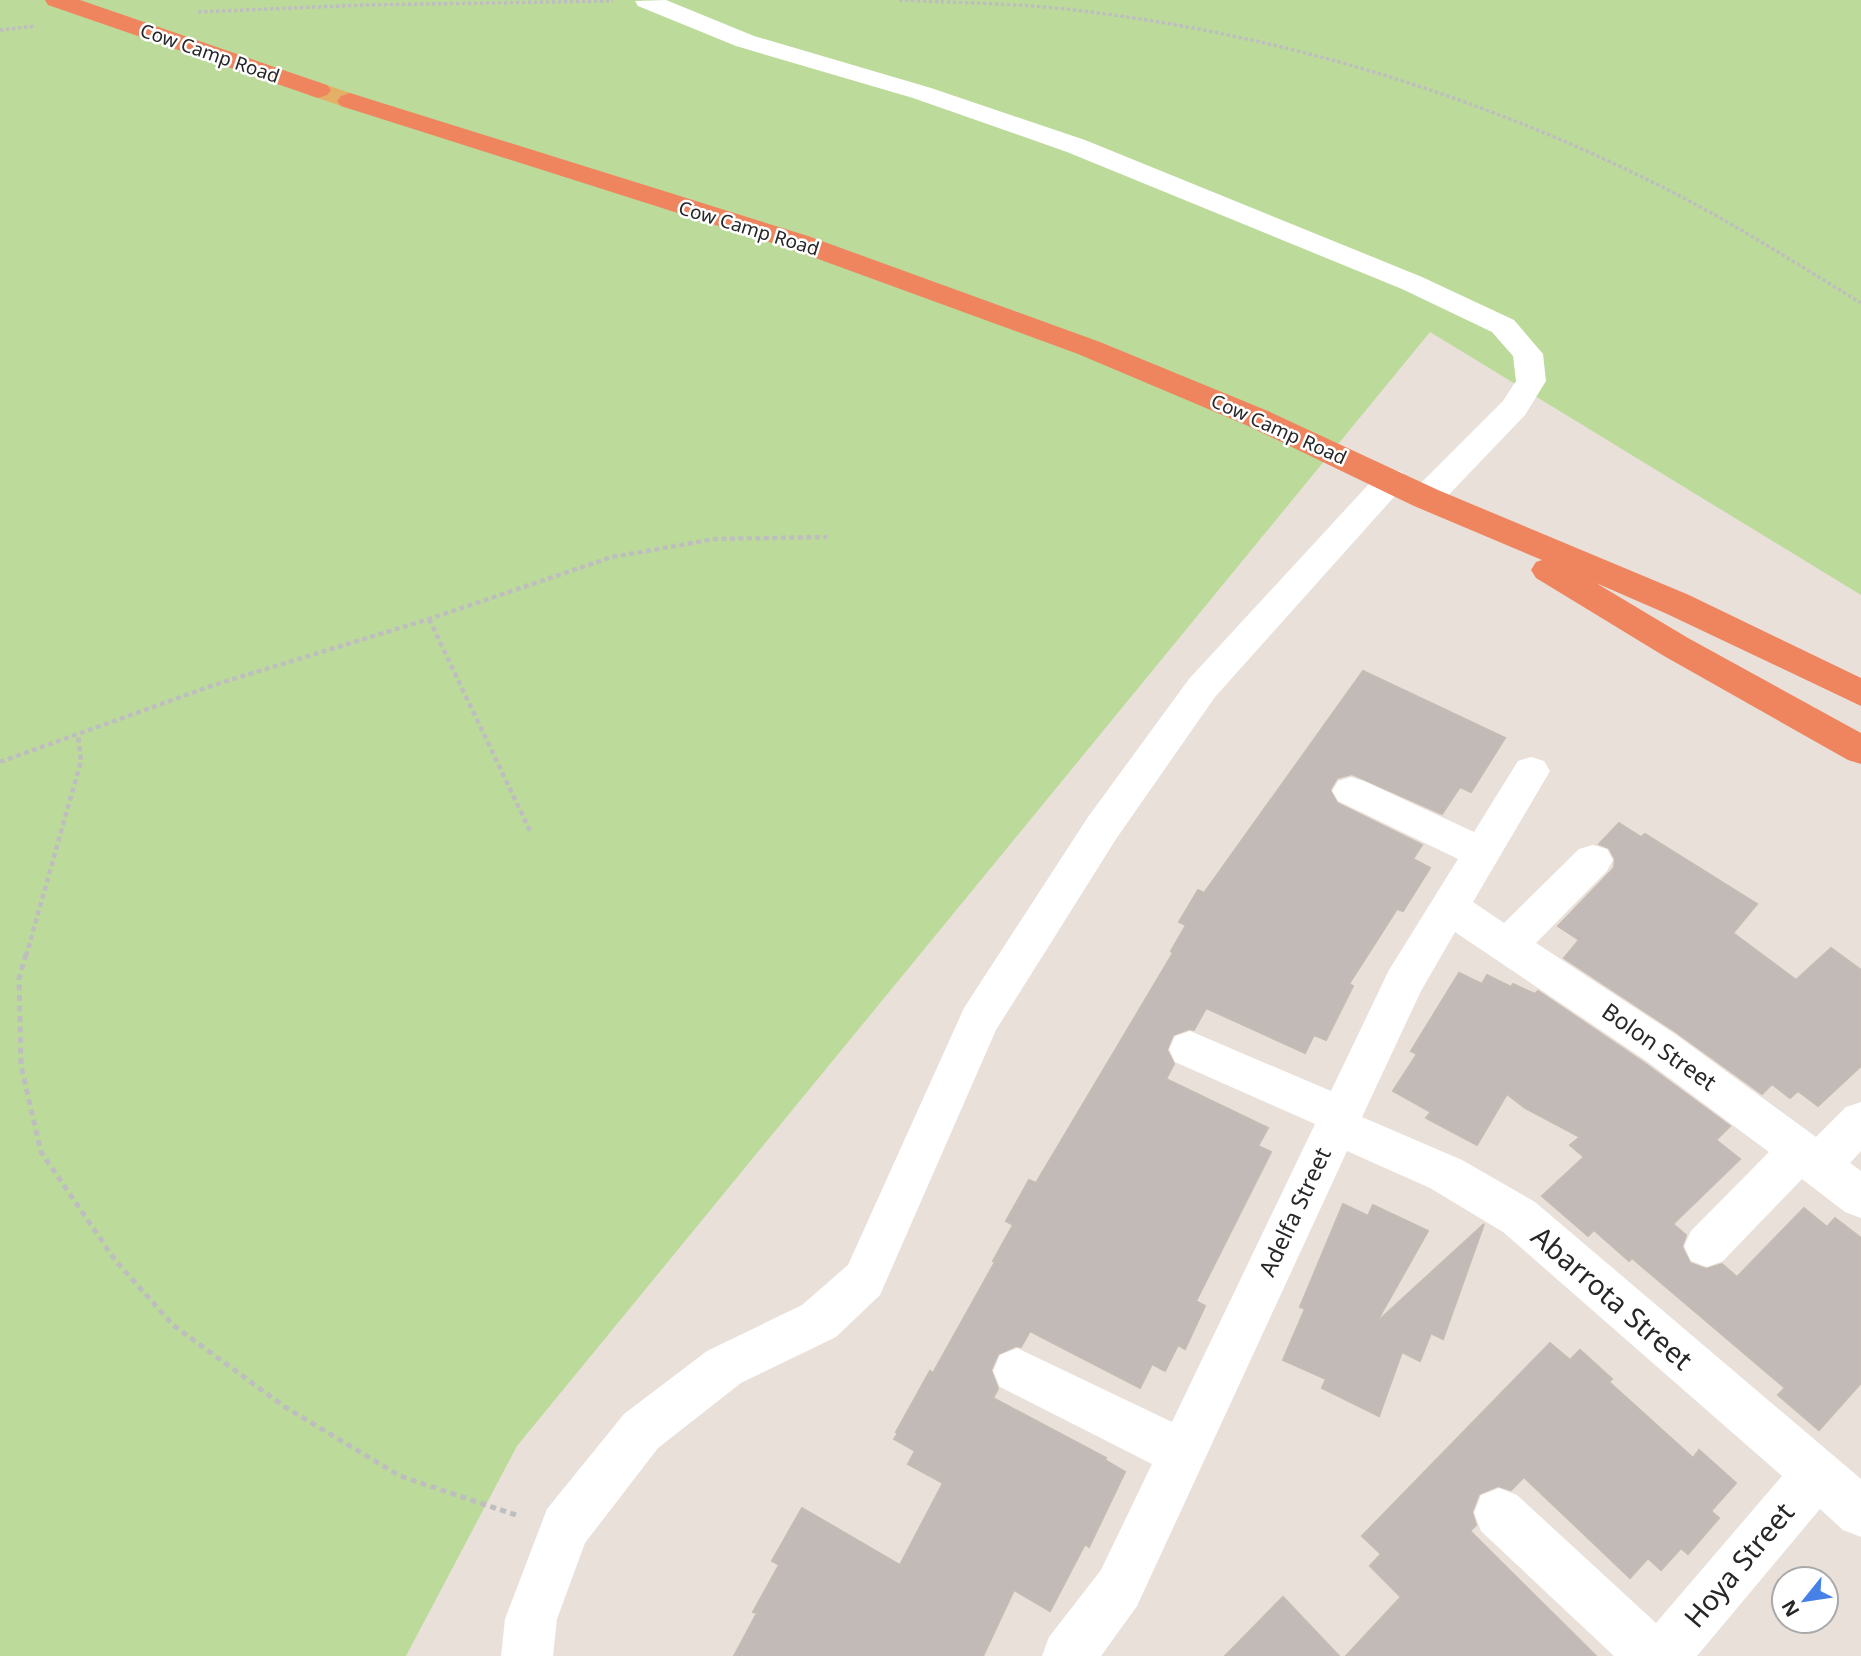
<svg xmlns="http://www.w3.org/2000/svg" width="1861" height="1656" font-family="'Noto Sans',sans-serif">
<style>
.green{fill:#bcdb9b}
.building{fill:#c1bab7;stroke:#c4bcb4;stroke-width:2}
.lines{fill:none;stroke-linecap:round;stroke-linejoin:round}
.path-far2{stroke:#bebebe;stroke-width:3.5;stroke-dasharray:3.5 2.5;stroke-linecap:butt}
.path-far1{stroke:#bebebe;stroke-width:4.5;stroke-dasharray:5 3.5;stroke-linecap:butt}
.path{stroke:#bebebe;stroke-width:5;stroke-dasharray:6 4.5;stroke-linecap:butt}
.minor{fill:#fff;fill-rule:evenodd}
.major{fill:#e3b065;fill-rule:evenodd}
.highway{fill:#ef855f;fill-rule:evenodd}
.labels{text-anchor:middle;stroke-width:5;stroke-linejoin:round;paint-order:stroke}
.far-street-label{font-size:19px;fill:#272727;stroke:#fff}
.street-label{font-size:23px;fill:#272727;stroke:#fff}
.near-street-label{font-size:28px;fill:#272727;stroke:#fff}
</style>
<rect width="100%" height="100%" fill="#e9e0da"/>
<path class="green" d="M0 0H1861V595L1430 332 517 1446 406 1656H0Z"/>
<g class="building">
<path d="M1363 671 1505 738 1471 792 1460 787 1442 814 1352 774 1337 778 1330 790 1337 803 1422 845 1413 859 1430 868 1403 911 1397 909 1349 984 1353 986 1326 1040 1314 1035 1305 1053 1206 1008 1194 1030 1189 1029 1173 1035 1167 1050 1174 1064 1166 1079 1268 1128 1258 1146 1271 1152 1196 1301 1205 1306 1185 1349 1178 1345 1165 1371 1152 1364 1140 1388 1030 1331 1021 1347 1016 1346 998 1354 991 1370 998 1389 993 1398 1106 1458 1105 1460 1125 1472 1089 1547 1085 1544 1050 1611 1014 1590 983 1656H734L757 1613 753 1612 779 1565 772 1561 802 1508 900 1565 943 1483 908 1464 915 1451 894 1439 898 1433 896 1432 930 1371 933 1373 995 1262 993 1261 1013 1225 1006 1221 1029 1180 1036 1183 1173 953 1171 951 1186 925 1179 922 1198 890 1204 893Z"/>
<path d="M1619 823 1641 837 1645 834 1757 904 1733 933 1796 980 1831 948 1861 970V1066L1818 1106 1798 1091 1790 1098 1772 1084 1762 1094 1676 1032 1564 958 1579 940 1558 926 1614 868 1615 859 1609 848 1599 844Z"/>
<path d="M1459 973 1482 984 1487 975 1511 987 1513 984 1535 994 1538 991 1643 1062 1730 1126 1716 1140 1740 1159 1673 1224 1686 1235 1682 1247 1690 1263 1706 1269 1722 1264 1737 1277 1804 1208 1827 1227 1835 1218 1861 1238V1383L1819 1430 1778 1395 1785 1388 1632 1258 1629 1261 1594 1230 1588 1236 1542 1196 1584 1157 1570 1145 1580 1137 1525 1108 1507 1094 1477 1145 1426 1118 1431 1112 1393 1091 1417 1054 1411 1051Z"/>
<path d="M1343 1204 1368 1216 1373 1205 1428 1231 1376 1323 1484 1224 1443 1339 1431 1333 1420 1361 1402 1352 1379 1416 1322 1388 1326 1379 1283 1360 1305 1309 1300 1307Z"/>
<path d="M1550 1343 1570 1360 1580 1350 1612 1379 1609 1382 1693 1458 1699 1450 1736 1483 1711 1511 1719 1518 1688 1554 1681 1548 1661 1570 1648 1558 1630 1578 1524 1477 1511 1490 1498 1486 1479 1494 1472 1512 1476 1525 1470 1531 1596 1656H1346L1401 1597 1370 1566 1381 1554 1362 1536Z"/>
<path d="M1283 1597 1339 1656H1225Z"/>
</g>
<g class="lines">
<g class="path-far2">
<path d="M899 0C957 3 1016 3 1074 10 1282 34 1487 97 1674 193 1738 226 1799 265 1861 303"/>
<path d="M198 12 364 5 613 1"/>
<path d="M0 30 36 26"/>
</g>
<g class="path-far1">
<path d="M429 619 531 833"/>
<path d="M0 762 214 685 429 619 612 557 715 539 827 537"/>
<path d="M26 956 81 761 78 735"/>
</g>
<path class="path" d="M26 954 19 979 21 1066 41 1152 115 1260 173 1325 285 1407 400 1476 519 1516"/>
<g class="minor">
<path d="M666 0 754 36 931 88 1085 140 1422 277 1514 320 1543 354 1546 381 1525 415 1438 506 1426 509 1414 506 1410 498 1414 490 1503 401 1516 381 1513 356 1492 332 1402 289 1067 152 913 98 736 46 638 6 635 1Z"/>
<path d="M1391 469 1402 472 1407 480 1402 488 1215 697 1116 839 996 1030 880 1295 836 1337 741 1383 658 1448 585 1543 557 1619 553 1656H501L505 1619 547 1509 624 1414 707 1351 802 1305 848 1265 964 1008 1088 817 1189 679 1380 472Z"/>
<path d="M1531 757 1544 761 1550 771 1473 902 1504 923 1579 849 1593 845 1607 849 1613 860 1607 871 1536 943 1675 1034 1816 1137 1846 1107 1861 1102V1151L1850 1163 1861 1171V1218L1845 1212 1802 1179 1723 1261 1707 1267 1691 1261 1684 1246 1691 1231 1769 1152 1645 1060 1455 932 1421 991 1362 1117 1462 1160 1535 1202 1861 1479V1537L1843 1530 1820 1509 1697 1656H1614L1481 1531 1474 1513 1481 1495 1499 1488 1517 1495 1656 1623 1782 1476 1503 1232 1430 1188 1347 1151 1137 1606 1101 1656H1042L1049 1637 1101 1570 1152 1464 1000 1387 993 1371 1000 1355 1017 1348 1172 1422 1315 1124 1175 1062 1169 1049 1175 1036 1190 1031 1331 1091 1389 970 1458 859 1338 801 1332 791 1338 781 1351 777 1364 781 1474 832 1518 761Z"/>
</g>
<path class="major" d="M318 82 359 96 363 101 359 106 350 109 309 95 305 90 309 85Z"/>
<g class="highway">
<path d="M45 0H80L327 85 331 90 327 95 318 98 309 95 48 5Z"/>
<path d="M350 93 808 236 1100 342 1268 411 1438 490 1689 595 1861 678V706L1665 613 1596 583 1688 638 1861 733V764L1848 760 1664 656 1536 578 1531 570 1536 562 1542 560 1414 506 1246 425 1078 354 788 248 341 106 337 101 341 96Z"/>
</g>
</g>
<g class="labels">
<g class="far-street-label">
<text transform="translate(210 53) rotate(19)" y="7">Cow Camp Road</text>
<text transform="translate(749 228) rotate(17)" y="7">Cow Camp Road</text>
<text transform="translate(1279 429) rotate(24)" y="7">Cow Camp Road</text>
</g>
<g class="street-label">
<text transform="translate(1659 1047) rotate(35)" y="8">Bolon Street</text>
<text transform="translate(1295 1212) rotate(-65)" y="8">Adelfa Street</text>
</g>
<g class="near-street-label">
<text transform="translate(1612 1298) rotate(41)" y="10">Abarrota Street</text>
<text transform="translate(1739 1565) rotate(-50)" y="10">Hoya Street</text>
</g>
</g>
<g transform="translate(1805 1600) rotate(240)"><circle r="33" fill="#ffffff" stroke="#a9a9a9" stroke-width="2"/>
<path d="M0-5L12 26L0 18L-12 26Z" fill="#4781e8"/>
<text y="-10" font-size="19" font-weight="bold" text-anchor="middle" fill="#272727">N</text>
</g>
</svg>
